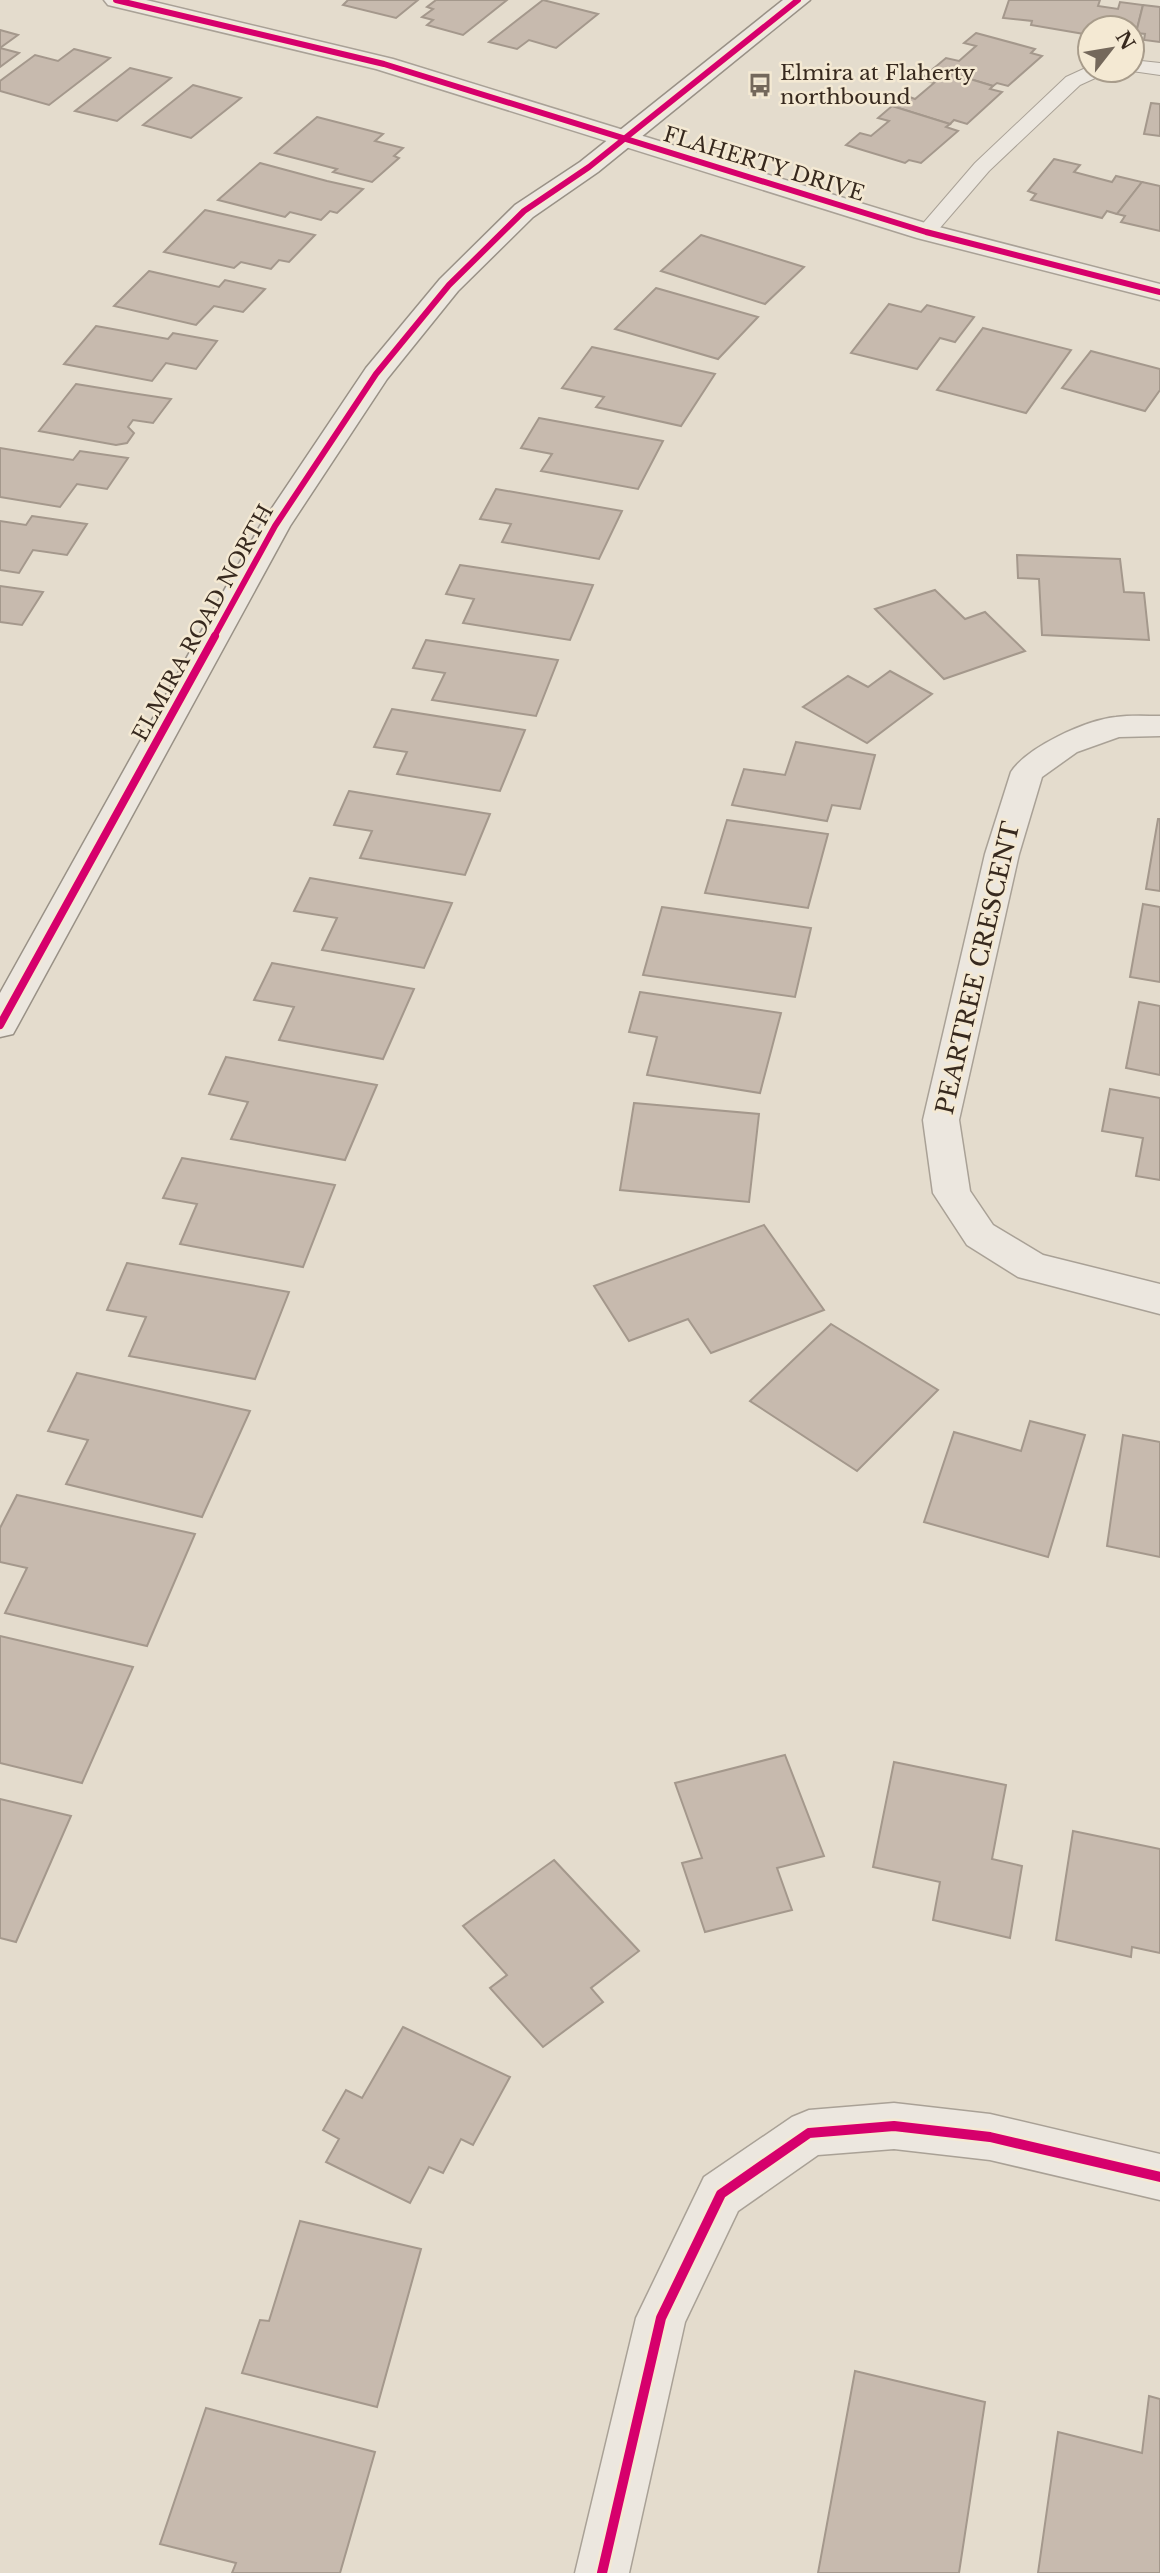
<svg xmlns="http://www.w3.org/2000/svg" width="1160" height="2573" font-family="'Libre Baskerville',serif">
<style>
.building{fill:#c7baae;stroke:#a4988c;stroke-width:2}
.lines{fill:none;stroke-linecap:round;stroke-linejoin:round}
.lane-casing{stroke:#a9a196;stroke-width:2}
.street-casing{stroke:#a9a196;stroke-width:3}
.secondary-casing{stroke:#999186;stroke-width:3}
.lane{fill:#ece7df;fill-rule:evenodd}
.street{fill:#ece7df;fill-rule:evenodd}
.secondary{fill:#ece7df;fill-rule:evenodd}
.cycleway-far2-casing{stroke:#f4e9d3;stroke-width:10}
.cycleway-far1-casing{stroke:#f4e9d3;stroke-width:12}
.cycleway-casing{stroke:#f4e9d3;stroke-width:15}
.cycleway-far2{stroke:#d6006c;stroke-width:6}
.cycleway-far1{stroke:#d6006c;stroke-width:8}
.cycleway{stroke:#d6006c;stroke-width:10}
.labels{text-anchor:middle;stroke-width:5;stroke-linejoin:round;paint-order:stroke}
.far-poi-label{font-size:21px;fill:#37291e;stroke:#f4e9d3;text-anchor:start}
.far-street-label{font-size:21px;fill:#37291e;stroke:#f4e9d3}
.street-label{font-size:24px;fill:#37291e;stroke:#f4e9d3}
</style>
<rect width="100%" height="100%" fill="#e4dccd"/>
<g class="building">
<path d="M348 0H418L396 18 343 5Z"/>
<path d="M436 0H507L463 35 427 25 433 20 422 17 433 9 427 7Z"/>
<path d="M543 0 598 14 556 48 529 40 517 49 489 42Z"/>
<path d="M1009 0H1100L1098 6 1118 9 1120 2 1143 5 1136 33H1132V28H1090V35L1031 25 1032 21 1003 18Z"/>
<path d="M1143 5 1160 7V42L1144 40 1145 34 1136 33Z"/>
<path d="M0 30 18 35 0 48 19 53 0 67Z"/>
<path d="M976 33 1035 49 1031 53 1042 56 1008 86 997 83 993 86 934 68 946 58 959 61 976 46 964 43Z"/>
<path d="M74 49 110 58 49 105 0 91V81L35 55 58 61Z"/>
<path d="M130 68 171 78 117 121 75 111Z"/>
<path d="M934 68 993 86 990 89 1002 92 967 124 954 120 950 124 892 106 904 95 915 99 934 83 921 79Z"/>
<path d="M193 85 241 98 191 138 143 125Z"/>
<path d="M1151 103 1160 104V136L1144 134Z"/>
<path d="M892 106 950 124 946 127 958 131 921 163 909 160 905 163 846 145 860 133 871 136 889 121 878 118Z"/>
<path d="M317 117 383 134 375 141 403 148 394 156 399 158 372 182 333 172 337 169 275 153Z"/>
<path d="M1054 159 1080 165 1074 172 1112 182 1116 176 1142 182 1117 214 1107 211 1102 218 1031 200 1036 194 1028 191Z"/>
<path d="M260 163 327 181 363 189 337 213 330 211 321 220 290 212 285 217 218 200Z"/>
<path d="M1142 182 1160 186V231L1121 222 1125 216 1117 214Z"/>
<path d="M205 210 315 235 289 262 279 260 271 269 241 262 234 268 164 252Z"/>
<path d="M701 235 804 267 765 304 661 271Z"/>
<path d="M149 271 219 287 225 280 265 289 243 312 214 306 196 325 114 306Z"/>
<path d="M656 288 758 317 718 359 615 329Z"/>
<path d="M889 304 921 312 927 305 974 317 955 342 940 338 917 369 851 353Z"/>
<path d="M96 326 168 339 173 333 217 341 196 369 166 363 152 381 64 364Z"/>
<path d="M983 328 1071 350 1026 413 937 390Z"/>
<path d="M592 347 715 374 681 426 596 407 604 397 562 388Z"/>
<path d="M1091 351 1160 369V390L1145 411 1062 388Z"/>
<path d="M76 384 125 392 171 399 153 423 133 420 128 427 134 433 127 443 116 445 39 431Z"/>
<path d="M539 418 663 441 638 489 541 471 552 454 521 448Z"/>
<path d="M0 448 73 460 80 451 128 458 107 489 77 484 60 507 0 497Z"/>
<path d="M496 489 622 511 599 559 502 542 511 524 480 519Z"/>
<path d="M32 516 87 524 67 555 33 550 19 573 0 570V521L26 525Z"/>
<path d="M1017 555 1120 559 1124 592 1144 593 1149 640 1042 635 1039 579 1018 578Z"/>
<path d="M460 565 593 585 570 640 463 623 474 599 446 594Z"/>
<path d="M0 586 43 592 22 625 0 622Z"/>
<path d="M935 590 965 619 985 612 1025 651 944 679 875 609Z"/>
<path d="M426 640 558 660 536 716 432 700 445 673 413 668Z"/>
<path d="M890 671 932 694 867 743 803 707 848 676 868 687Z"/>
<path d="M392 709 525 730 500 791 397 774 407 752 374 747Z"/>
<path d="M796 742 875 755 860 809 832 805 827 821 732 805 744 769 785 775Z"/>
<path d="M349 791 490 814 465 875 360 858 372 831 334 825Z"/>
<path d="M1158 819H1160V891L1146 889Z"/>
<path d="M727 820 828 834 808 908 705 893Z"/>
<path d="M310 878 452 903 424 968 322 950 337 918 294 911Z"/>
<path d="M1143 904 1160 907V982L1130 977Z"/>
<path d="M662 907 811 928 795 997 643 975Z"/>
<path d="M272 963 414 989 383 1059 279 1040 294 1007 254 1000Z"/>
<path d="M640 992 781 1013 760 1093 647 1075 657 1037 629 1032Z"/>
<path d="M1139 1002 1160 1006V1075L1126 1068Z"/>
<path d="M226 1057 377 1085 345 1160 231 1139 248 1102 209 1094Z"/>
<path d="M1110 1089 1160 1098V1180L1136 1176 1143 1138 1102 1131Z"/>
<path d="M634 1103 759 1114 749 1202 620 1190Z"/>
<path d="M182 1158 335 1185 303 1267 180 1244 197 1204 163 1198Z"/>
<path d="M764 1225 824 1310 711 1353 688 1319 629 1341 594 1286Z"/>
<path d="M127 1263 289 1292 255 1379 129 1356 146 1317 107 1310Z"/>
<path d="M831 1324 938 1390 857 1471 750 1401Z"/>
<path d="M77 1373 250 1411 202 1517 66 1484 88 1440 48 1431Z"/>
<path d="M1030 1421 1085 1435 1048 1557 924 1522 954 1432 1021 1451Z"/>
<path d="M1123 1435 1160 1442V1557L1107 1546Z"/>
<path d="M17 1495 195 1534 147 1646 5 1613 27 1568 0 1562V1528Z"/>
<path d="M0 1636 133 1667 82 1783 0 1763Z"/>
<path d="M785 1755 824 1856 777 1868 792 1910 705 1932 682 1863 702 1858 675 1783Z"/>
<path d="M894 1762 1006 1785 992 1859 1022 1866 1010 1938 933 1920 940 1882 873 1867Z"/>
<path d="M0 1799 71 1816 16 1942 0 1938Z"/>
<path d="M1073 1831 1160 1849V1953L1132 1947 1131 1957 1056 1940Z"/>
<path d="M554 1860 639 1951 591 1988 603 2002 543 2047 490 1988 507 1975 463 1926Z"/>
<path d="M403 2027 510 2077 473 2145 461 2139 443 2173 429 2167 410 2203 326 2162 339 2139 323 2130 346 2090 362 2098Z"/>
<path d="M300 2221 421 2249 377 2407 242 2373 260 2320 269 2321Z"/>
<path d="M855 2371 985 2402 959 2573H818Z"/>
<path d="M1149 2396 1160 2399V2573H1038L1058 2432 1142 2453Z"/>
<path d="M206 2408 375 2452 340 2573H232L236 2563 160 2544Z"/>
</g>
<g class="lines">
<g class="lane-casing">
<g id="lane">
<path d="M1132 60 1160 63V75L1125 70H1132Z"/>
<path d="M1090 66V70H1106L1104 74 1080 85 989 171 933 236H919L916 232 919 228 975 163 1066 77Z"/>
</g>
</g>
<g class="street-casing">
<g id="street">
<path d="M104 0H146L393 59 935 226 1160 284V300L917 238 376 69 108 5Z"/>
<path d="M1160 716V736L1119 737 1077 752 1042 777 1019 854 959 1120 970 1191 993 1225 1043 1255 1160 1284V1314L1018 1277 967 1245 933 1193 923 1120 985 854 1011 772C1027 747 1086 720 1116 717 1130 715 1146 716 1160 716Z"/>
<path d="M894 2103 990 2114 1160 2154V2200L990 2160 894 2149 818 2155 738 2211 685 2322 629 2573H575L636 2318 704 2177 792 2117 809 2110Z"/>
</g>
</g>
<g class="secondary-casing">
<path id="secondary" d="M783 0H810L598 172 533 217 458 291 387 379 290 526 18 1025 13 1034 0 1037V993L260 526 366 368 440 279 515 205 580 162Z"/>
</g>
<use href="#lane" class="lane"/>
<use href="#street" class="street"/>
<use href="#secondary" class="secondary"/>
<g class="cycleway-far2-casing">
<g id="cycleway-far2">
<path d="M116 0 384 64 926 232 1160 292"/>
<path d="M214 637 275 526 376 374 449 285 524 211 589 167 798 0"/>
</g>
</g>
<g class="cycleway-far1-casing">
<path id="cycleway-far1" d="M0 1025 215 636"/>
</g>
<g class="cycleway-casing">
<path id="cycleway" d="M602 2573 661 2318 721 2194 809 2133 894 2126 990 2137 1160 2177"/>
</g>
<use href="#cycleway-far2" class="cycleway-far2"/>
<use href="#cycleway-far1" class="cycleway-far1"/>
<use href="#cycleway" class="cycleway"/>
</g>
<defs>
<g id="bus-bare" transform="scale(1.89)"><path d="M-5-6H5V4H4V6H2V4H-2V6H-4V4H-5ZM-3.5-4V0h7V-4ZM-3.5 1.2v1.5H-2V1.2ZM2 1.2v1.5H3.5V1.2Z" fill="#74685b" stroke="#f4e9d3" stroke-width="2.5" paint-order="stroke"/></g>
</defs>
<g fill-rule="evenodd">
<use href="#bus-bare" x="760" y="85"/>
</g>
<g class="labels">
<g class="far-poi-label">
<text x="780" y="80">Elmira at Flaherty<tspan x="780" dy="24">northbound</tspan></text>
</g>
<g class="far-street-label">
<text transform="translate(764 164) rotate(17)" y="7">FLAHERTY DRIVE</text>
<text transform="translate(203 623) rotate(-61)" y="7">ELMIRA ROAD NORTH</text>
</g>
<g class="street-label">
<text transform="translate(978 968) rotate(-77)" y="8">PEARTREE CRESCENT</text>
</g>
</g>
<g transform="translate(1111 49) rotate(59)"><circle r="33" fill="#f4e9d3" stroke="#a89c8b" stroke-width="2"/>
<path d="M0-5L12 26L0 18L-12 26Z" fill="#74685b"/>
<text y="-10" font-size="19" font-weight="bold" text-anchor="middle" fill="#37291e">N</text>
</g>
</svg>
